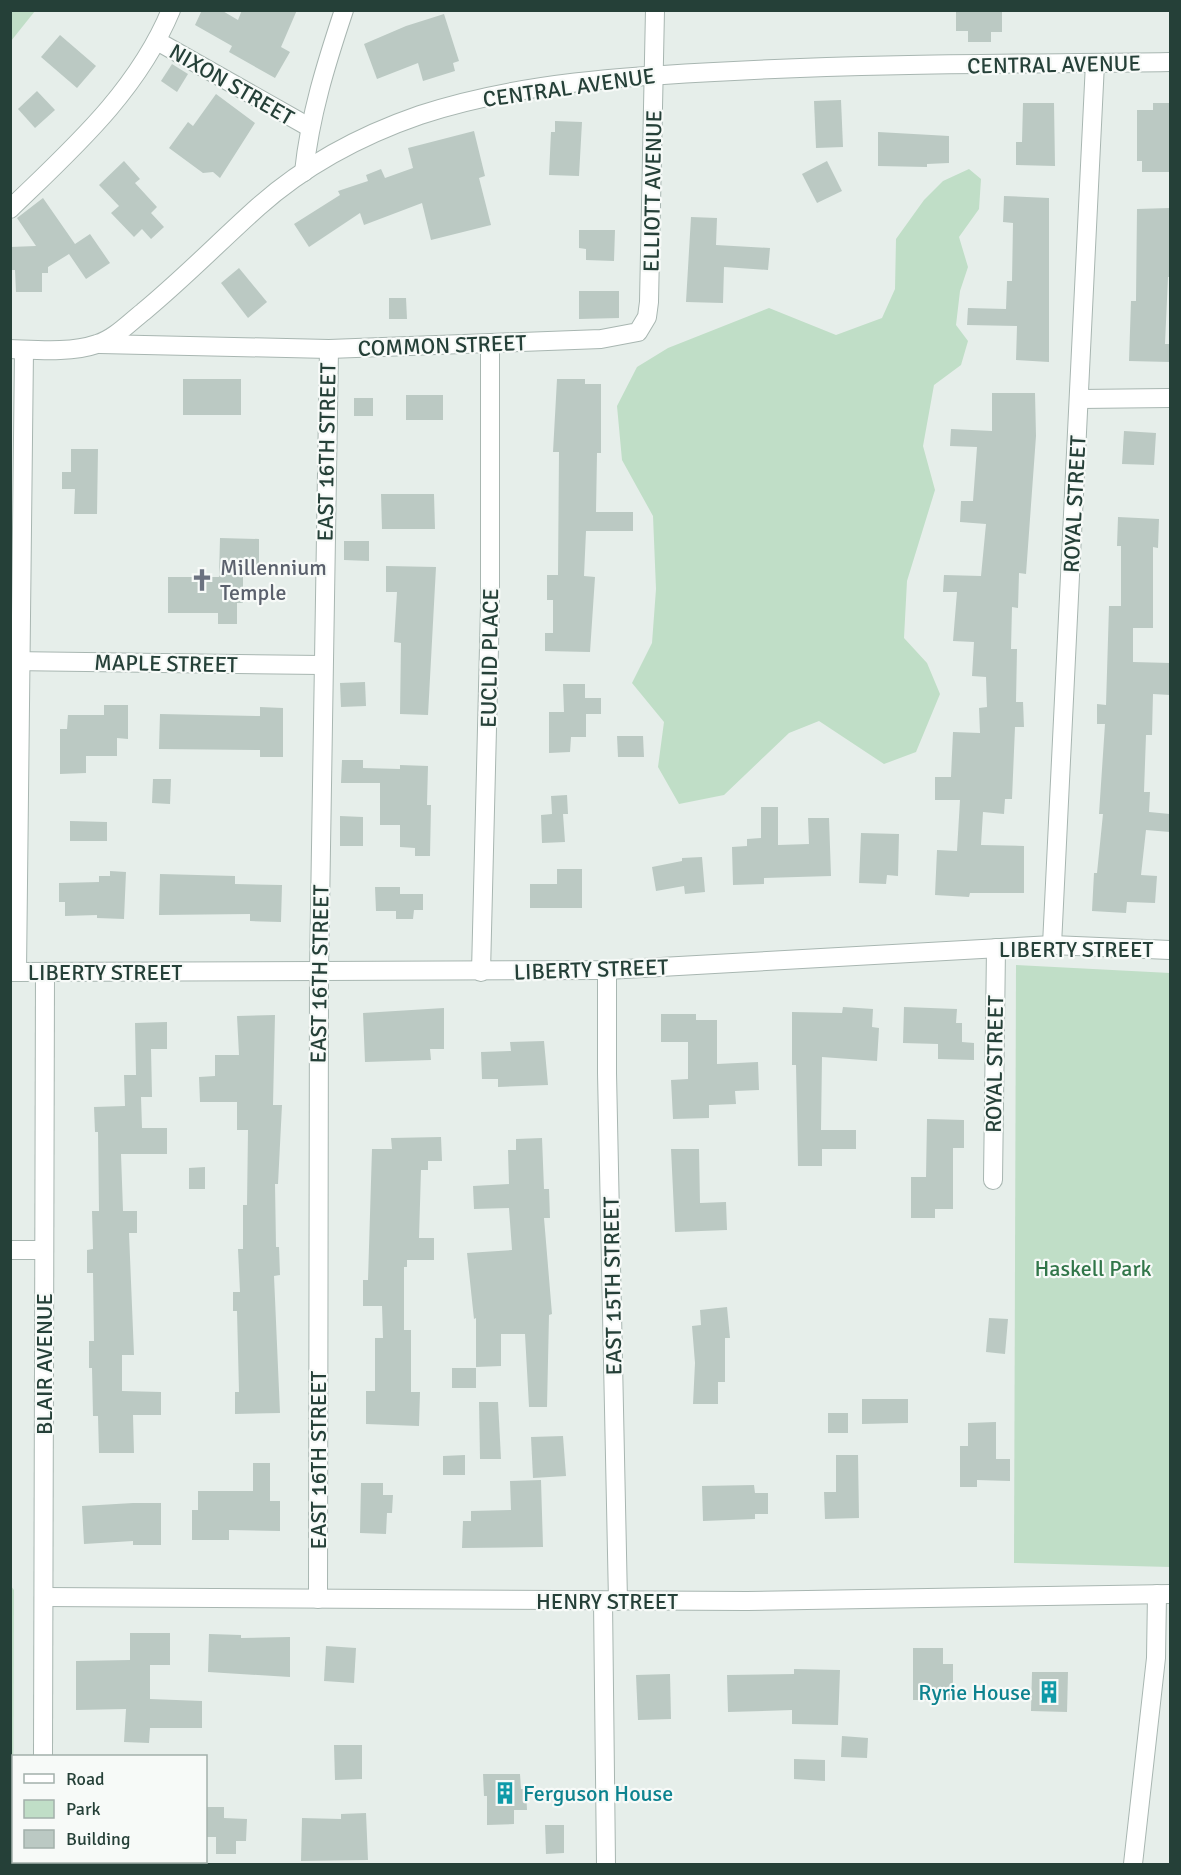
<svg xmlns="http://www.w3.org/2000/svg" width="1181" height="1875" font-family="Signika,sans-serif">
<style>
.green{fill:#c0dec7}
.building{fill:#bbc9c3}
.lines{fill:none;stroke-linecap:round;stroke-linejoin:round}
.minor-casing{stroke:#a8b6b1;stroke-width:20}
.tertiary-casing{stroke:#a8b6b1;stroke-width:20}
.minor{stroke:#fff;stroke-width:18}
.tertiary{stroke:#fff;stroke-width:18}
.labels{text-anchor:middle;stroke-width:4.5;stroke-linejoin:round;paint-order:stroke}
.street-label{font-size:22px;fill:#254038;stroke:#f7faf8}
.worship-label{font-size:22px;fill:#5b616d;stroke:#f7faf8;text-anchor:start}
.park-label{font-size:22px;fill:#317649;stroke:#f7faf8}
.culture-label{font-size:22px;fill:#0d838f;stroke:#f7faf8;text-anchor:end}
</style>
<rect width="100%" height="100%" fill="#e6eeea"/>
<g class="green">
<path d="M11 10 35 11 11 41 10 11Z"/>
<path d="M969 169 981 179 979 209 959 237 968 267 960 291 956 325 968 341 961 365 934 385 923 446 935 490 907 581 904 638 927 663 940 694 916 752 884 764 819 721 789 733 724 795 679 804 658 767 664 722 632 683 652 643 656 589 653 516 622 460 617 406 637 367 668 348 769 308 836 335 882 318 895 289 896 239 924 200 943 181Z"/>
<path d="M1016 965 1170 973V1567L1014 1563Z"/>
<path d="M10 1585 14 1590 13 1864H10Z"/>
</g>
<g class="building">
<path d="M202 10H221L238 20 242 10H297L281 47 290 52 275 78 229 52 232 46 195 25Z"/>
<path d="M956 10H1002V32H991V42H968V31H956Z"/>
<path d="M444 14 459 61 453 63 455 71 423 81 418 63 377 79 364 44 406 26Z"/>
<path d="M60 35 96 66 77 88 41 57Z"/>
<path d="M172 64 188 74 177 92 161 81Z"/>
<path d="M37 91 55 110 35 128 18 109Z"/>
<path d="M216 94 255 123 220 178 213 172 203 173 169 148 188 122 193 126Z"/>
<path d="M841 100 843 147 816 148 814 101Z"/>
<path d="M1023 103H1054L1055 166 1016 165V142H1022Z"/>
<path d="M1153 103H1170V172H1142V161H1137V110H1153Z"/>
<path d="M555 121 582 122 579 176 549 175 551 132H555Z"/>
<path d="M474 131 485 176 479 178 491 225 431 240 422 203 364 225 360 213 309 247 294 224 340 195 338 191 368 181 366 175 381 169 385 178 413 168 408 148Z"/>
<path d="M878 132 949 136V163L927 164V167L878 166Z"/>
<path d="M124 161 140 179 135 183 157 207 151 213 164 227 151 239 142 229 134 237 111 213 119 206 99 185Z"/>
<path d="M827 161 842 191 817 203 802 174Z"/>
<path d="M1004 196 1049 198V362L1016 360 1017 326 967 325 968 308 1006 309 1007 281H1012L1013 223 1003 222Z"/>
<path d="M43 198 75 244 90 234 110 263 86 279 69 254 48 267V273H42V292H16L15 270H10V247L36 246 17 218Z"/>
<path d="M1170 208V277H1168L1165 344H1170V362L1129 361 1131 301H1136L1137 209Z"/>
<path d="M691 217 717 218 716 245 770 248 768 270 724 267 723 303 686 302Z"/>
<path d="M579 230H615L614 261 586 260V249L579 248Z"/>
<path d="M239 268 267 302 248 318 221 283Z"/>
<path d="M579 291H619V318L579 319Z"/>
<path d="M389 298H406L407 319H389Z"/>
<rect x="183" y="379" width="58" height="36"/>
<path d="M557 379H585V384H601V453H597L596 512H633V531H586L584 576 595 577 590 652 545 651V633H553V600H547V575H558L559 452H553Z"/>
<path d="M992 393H1035L1036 436 1026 574 1019 573 1018 608 1012 607 1011 649H1017L1016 702H1023L1024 727H1015L1012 799H1005L1004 814 983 812 981 845 1024 846V893H970L969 897 935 895 937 850 957 851 960 800H935V777H951L953 732 980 733 979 708 987 707 986 677 972 676 974 642 953 641 957 592H943L944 575 981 576 986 524 960 522 961 501H973L977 447 950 446 951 429 992 431Z"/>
<rect x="406" y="395" width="37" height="25"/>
<rect x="354" y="398" width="19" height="18"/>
<path d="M1124 431 1156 433 1154 465 1122 464Z"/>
<path d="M71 449H98L97 514H74L75 489H62V472H71Z"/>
<path d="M381 494H434L435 529H382Z"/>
<path d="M1118 517 1159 519 1158 548 1153 547V628H1133V662L1170 663V695L1153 694 1152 735H1146L1144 792H1150L1149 812 1170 814V832L1146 830 1141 875 1157 876 1155 903 1127 902 1126 913 1092 911 1094 873H1097L1103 814H1099L1105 724H1097V704L1106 705 1109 606H1121V546H1117Z"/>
<path d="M220 538 259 539V571H243V603H237V624H218V613H168V577H219Z"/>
<path d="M344 541H369V561L344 560Z"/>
<path d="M386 566 436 567 428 715 400 714 401 643 394 642 397 592H386Z"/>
<path d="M365 682 366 706 341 707 340 683Z"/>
<path d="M563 684H585V698H601V714H586V737H571L570 752 549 753V712H564Z"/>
<path d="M104 705H128V739L117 738V756H86V773L60 774V729H67L68 715H104Z"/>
<path d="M260 707 283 708V757H260V750L159 749 160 714 260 716Z"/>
<path d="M617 736H643L644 757H618Z"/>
<path d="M342 760H363V768L400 769V765L428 766 427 805H431L430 856H415V848L400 847V825H380V783H341Z"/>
<path d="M153 779H171L170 804 152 803Z"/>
<path d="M567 795 568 814H563L565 842 542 843 541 815 552 814 551 796Z"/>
<path d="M761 807H778V845L809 844 808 818H829L831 876 764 878V884L733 885 732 847 747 846V839L761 838Z"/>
<path d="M340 816 363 817V846H340Z"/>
<path d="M70 821 107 822V841H70Z"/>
<path d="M861 833 899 834 898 876 887 875 886 884 859 883Z"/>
<path d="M702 857 705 892 685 894 684 886 656 891 652 867 682 861V858Z"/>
<path d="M557 869H582V908H530V884H557Z"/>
<path d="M110 871 126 872 124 919 97 918V915L65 916V902H59V883L99 882V876H110Z"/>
<path d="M160 874 235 876V884L282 885 281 922 250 921V914L159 915Z"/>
<path d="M375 887H400V894H423V910H414L413 919H396V911H376Z"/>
<path d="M843 1007 873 1009 872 1027 879 1028 877 1061 822 1057 821 1130H856V1149H822V1166H798L796 1065H792V1012L842 1013Z"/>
<path d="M904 1007 957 1009 956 1023H962V1042L974 1043V1060L938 1059V1044L903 1043Z"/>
<path d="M444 1008V1049H430L431 1060 365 1062 363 1013Z"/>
<path d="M661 1014H696V1020H717V1064L758 1062 759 1090 735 1091 736 1104 709 1105V1118L673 1119 671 1080 688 1079V1042H661Z"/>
<path d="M275 1015 273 1105H282L278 1184H275L276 1247H279L280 1275 274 1276 280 1413 235 1414V1392H239L237 1311H233V1292H240L238 1249H243V1205H247L248 1130H237V1102H200L199 1077 215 1076V1055H239L237 1016Z"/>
<path d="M167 1022V1049H151L152 1097H141L142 1128H167V1154H121L123 1211H137V1233H129L134 1355H122V1391L161 1392V1415H133L134 1453H99L98 1416H93L92 1368H89V1341H94L93 1273H87V1250L93 1249 92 1211H99L98 1132H95L94 1107 125 1106 124 1075H136L135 1023Z"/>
<path d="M544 1041 548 1085 498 1087V1079H482L481 1052 511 1051 510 1042Z"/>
<path d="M927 1119 964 1120V1148H953V1209H935V1218H911V1177H926Z"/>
<path d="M441 1137 442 1161H428V1170H421L419 1238H434V1260H407V1267H404V1330H411V1392H420L419 1426 366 1424V1391H375V1338H383L382 1306H363V1280H368L372 1149H392L391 1138Z"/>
<path d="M542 1138 544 1189H549L550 1218H544L552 1314 549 1315 547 1407H529L525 1334H501V1366L476 1367V1318L474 1319 467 1253 512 1250 509 1208 474 1209 473 1186 509 1184 508 1150H516V1139Z"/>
<path d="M671 1149H699L700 1203 726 1202 727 1230 675 1232Z"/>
<path d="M205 1167V1189H189V1168Z"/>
<path d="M727 1307 730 1338H725V1382H718V1404H693L695 1363 692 1326 701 1325 700 1310Z"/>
<path d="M989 1318 1008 1319 1005 1354 986 1352Z"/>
<rect x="452" y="1368" width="24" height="20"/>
<path d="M862 1399H908V1423L862 1424Z"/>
<path d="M479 1402H498L501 1459H480Z"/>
<rect x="828" y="1413" width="20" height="20"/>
<path d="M996 1422V1459H1010V1481L977 1480V1487H960V1446H968V1423Z"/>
<path d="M563 1436 566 1476 533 1478 531 1437Z"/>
<path d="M465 1455V1475H443V1456Z"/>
<path d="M836 1455H858L859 1518 825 1519 824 1492H836Z"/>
<path d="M253 1463H270V1501H280V1531L229 1530V1540H192V1510H198V1491H253Z"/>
<path d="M541 1480 543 1547 462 1548 463 1521H471V1511L511 1510 510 1481Z"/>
<path d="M361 1483H383V1495H393L392 1513H387L386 1534 360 1533Z"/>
<path d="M754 1485 755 1493H768V1514H755V1519L703 1521 702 1486Z"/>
<path d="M133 1503H161V1545H133V1541L84 1544 82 1506Z"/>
<path d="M130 1633H170V1665H150V1699L202 1701V1728H150L149 1743 124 1742 126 1709 76 1710V1661L130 1660Z"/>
<path d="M209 1634 241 1635V1638L290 1637V1677L208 1672Z"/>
<path d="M326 1646 356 1648 354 1683 324 1681Z"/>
<path d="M913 1648H943V1664H953V1700H913Z"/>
<path d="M794 1669 840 1670 838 1725 792 1724V1710L728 1712 727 1675 794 1674Z"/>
<path d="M1032 1672H1068L1067 1712 1031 1711Z"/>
<path d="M670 1674 671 1719 638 1720 636 1675Z"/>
<path d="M842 1736 868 1738 867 1758 841 1757Z"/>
<path d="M334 1745H362V1779L335 1780Z"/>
<path d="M794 1759 825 1760V1781L794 1779Z"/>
<path d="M483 1774H520L521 1789H526L527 1810H514V1824L487 1825V1796H484Z"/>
<path d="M207 1807H224V1818L247 1819 246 1841H236V1854H216V1837H206Z"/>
<path d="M366 1813 368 1860 301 1861 302 1818 341 1819V1814Z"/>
<path d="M545 1825H564V1853L546 1854Z"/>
</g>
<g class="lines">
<g class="minor-casing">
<g id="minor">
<path d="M157 41 309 127"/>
<path d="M304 172C310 115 326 64 344 10"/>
<path d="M10 209C72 149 137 92 171 10"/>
<path d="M100 344 329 349 601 339 638 332 647 317 649 302 655 10"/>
<path d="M1080 399 1170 398"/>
<path d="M10 661 322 665"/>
<path d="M1052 945 1095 63"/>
<path d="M607 970V1073L618 1601"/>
<path d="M10 972 607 970 1052 945 1170 950"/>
<path d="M17 972 24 350"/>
<path d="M481 972 490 606V344"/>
<path d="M993 1180 996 948"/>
<path d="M10 1250H44"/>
<path d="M44 1597 747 1601 1170 1594"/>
<path d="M318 1599 319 972 329 349"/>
<path d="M603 1601 606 1864"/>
<path d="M43 1756 45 972"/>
<path d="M42 1864V1862"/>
<path d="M1133 1864 1156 1658 1157 1594"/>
</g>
</g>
<g class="tertiary-casing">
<path id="tertiary" d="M10 349C38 350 71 353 97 344 114 339 129 323 143 312 183 279 219 242 258 207 304 166 362 135 420 115 521 82 628 76 734 71 879 63 1025 64 1170 62"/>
</g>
<use href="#minor" class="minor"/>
<use href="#tertiary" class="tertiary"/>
</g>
<defs>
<g id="church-bare" transform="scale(1.8)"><path d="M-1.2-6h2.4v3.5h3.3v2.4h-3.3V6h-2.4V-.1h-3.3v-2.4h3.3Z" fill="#6b7280" stroke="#f7faf8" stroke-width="2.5" paint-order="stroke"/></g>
<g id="building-bare" transform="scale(1.8)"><path d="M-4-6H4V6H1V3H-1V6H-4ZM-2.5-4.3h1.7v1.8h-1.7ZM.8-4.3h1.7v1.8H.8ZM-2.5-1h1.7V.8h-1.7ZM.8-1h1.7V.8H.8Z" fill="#0f9aa8" stroke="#f7faf8" stroke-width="2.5" paint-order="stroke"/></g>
</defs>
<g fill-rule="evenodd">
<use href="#church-bare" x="202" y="580"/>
<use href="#building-bare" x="1049" y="1692"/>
<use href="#building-bare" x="505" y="1793"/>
</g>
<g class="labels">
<g class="street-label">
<text transform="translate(1054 64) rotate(-1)" y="8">CENTRAL AVENUE</text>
<text transform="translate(232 84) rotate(30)" y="8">NIXON STREET</text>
<text transform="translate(569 87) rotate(-8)" y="8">CENTRAL AVENUE</text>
<text transform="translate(652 191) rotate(-89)" y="8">ELLIOTT AVENUE</text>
<text transform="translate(442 345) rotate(-2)" y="8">COMMON STREET</text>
<text transform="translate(326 452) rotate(-89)" y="8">EAST 16TH STREET</text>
<text transform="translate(1074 504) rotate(-87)" y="8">ROYAL STREET</text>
<text transform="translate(489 658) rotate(-89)" y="8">EUCLID PLACE</text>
<text transform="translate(166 663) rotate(1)" y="8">MAPLE STREET</text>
<text x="1076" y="957">LIBERTY STREET</text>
<text transform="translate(591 969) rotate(-2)" y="8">LIBERTY STREET</text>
<text x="105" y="980">LIBERTY STREET</text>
<text transform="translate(319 974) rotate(-89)" y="8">EAST 16TH STREET</text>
<text transform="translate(994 1064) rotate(-89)" y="8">ROYAL STREET</text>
<text transform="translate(612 1286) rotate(-91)" y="8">EAST 15TH STREET</text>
<text transform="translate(44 1364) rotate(-90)" y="8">BLAIR AVENUE</text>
<text transform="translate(318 1460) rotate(-90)" y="8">EAST 16TH STREET</text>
<text x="607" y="1609">HENRY STREET</text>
</g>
<g class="worship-label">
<text x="220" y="575">Millennium<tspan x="220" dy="25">Temple</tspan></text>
</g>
<g class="park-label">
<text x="1093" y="1276">Haskell Park</text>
</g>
<g class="culture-label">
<text x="1031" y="1700">Ryrie House</text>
<text x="523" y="1801" text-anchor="start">Ferguson House</text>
</g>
</g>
<rect width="1181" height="1875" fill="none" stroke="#254038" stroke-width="24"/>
<rect x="12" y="1755" width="195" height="108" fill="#f7faf8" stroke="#a3b0ab" stroke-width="1.5"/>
<rect x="24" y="1774" width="30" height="9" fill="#ffffff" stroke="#a3b0ab" stroke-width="1.5"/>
<text x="66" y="1785" font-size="18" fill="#254038">Road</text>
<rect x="24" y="1800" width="30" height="18" fill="#c0dec7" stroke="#a3b0ab" stroke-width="1.5"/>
<text x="66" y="1815" font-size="18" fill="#254038">Park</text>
<rect x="24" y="1830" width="30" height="18" fill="#bbc9c3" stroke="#a3b0ab" stroke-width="1.5"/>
<text x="66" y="1845" font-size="18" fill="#254038">Building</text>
</svg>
